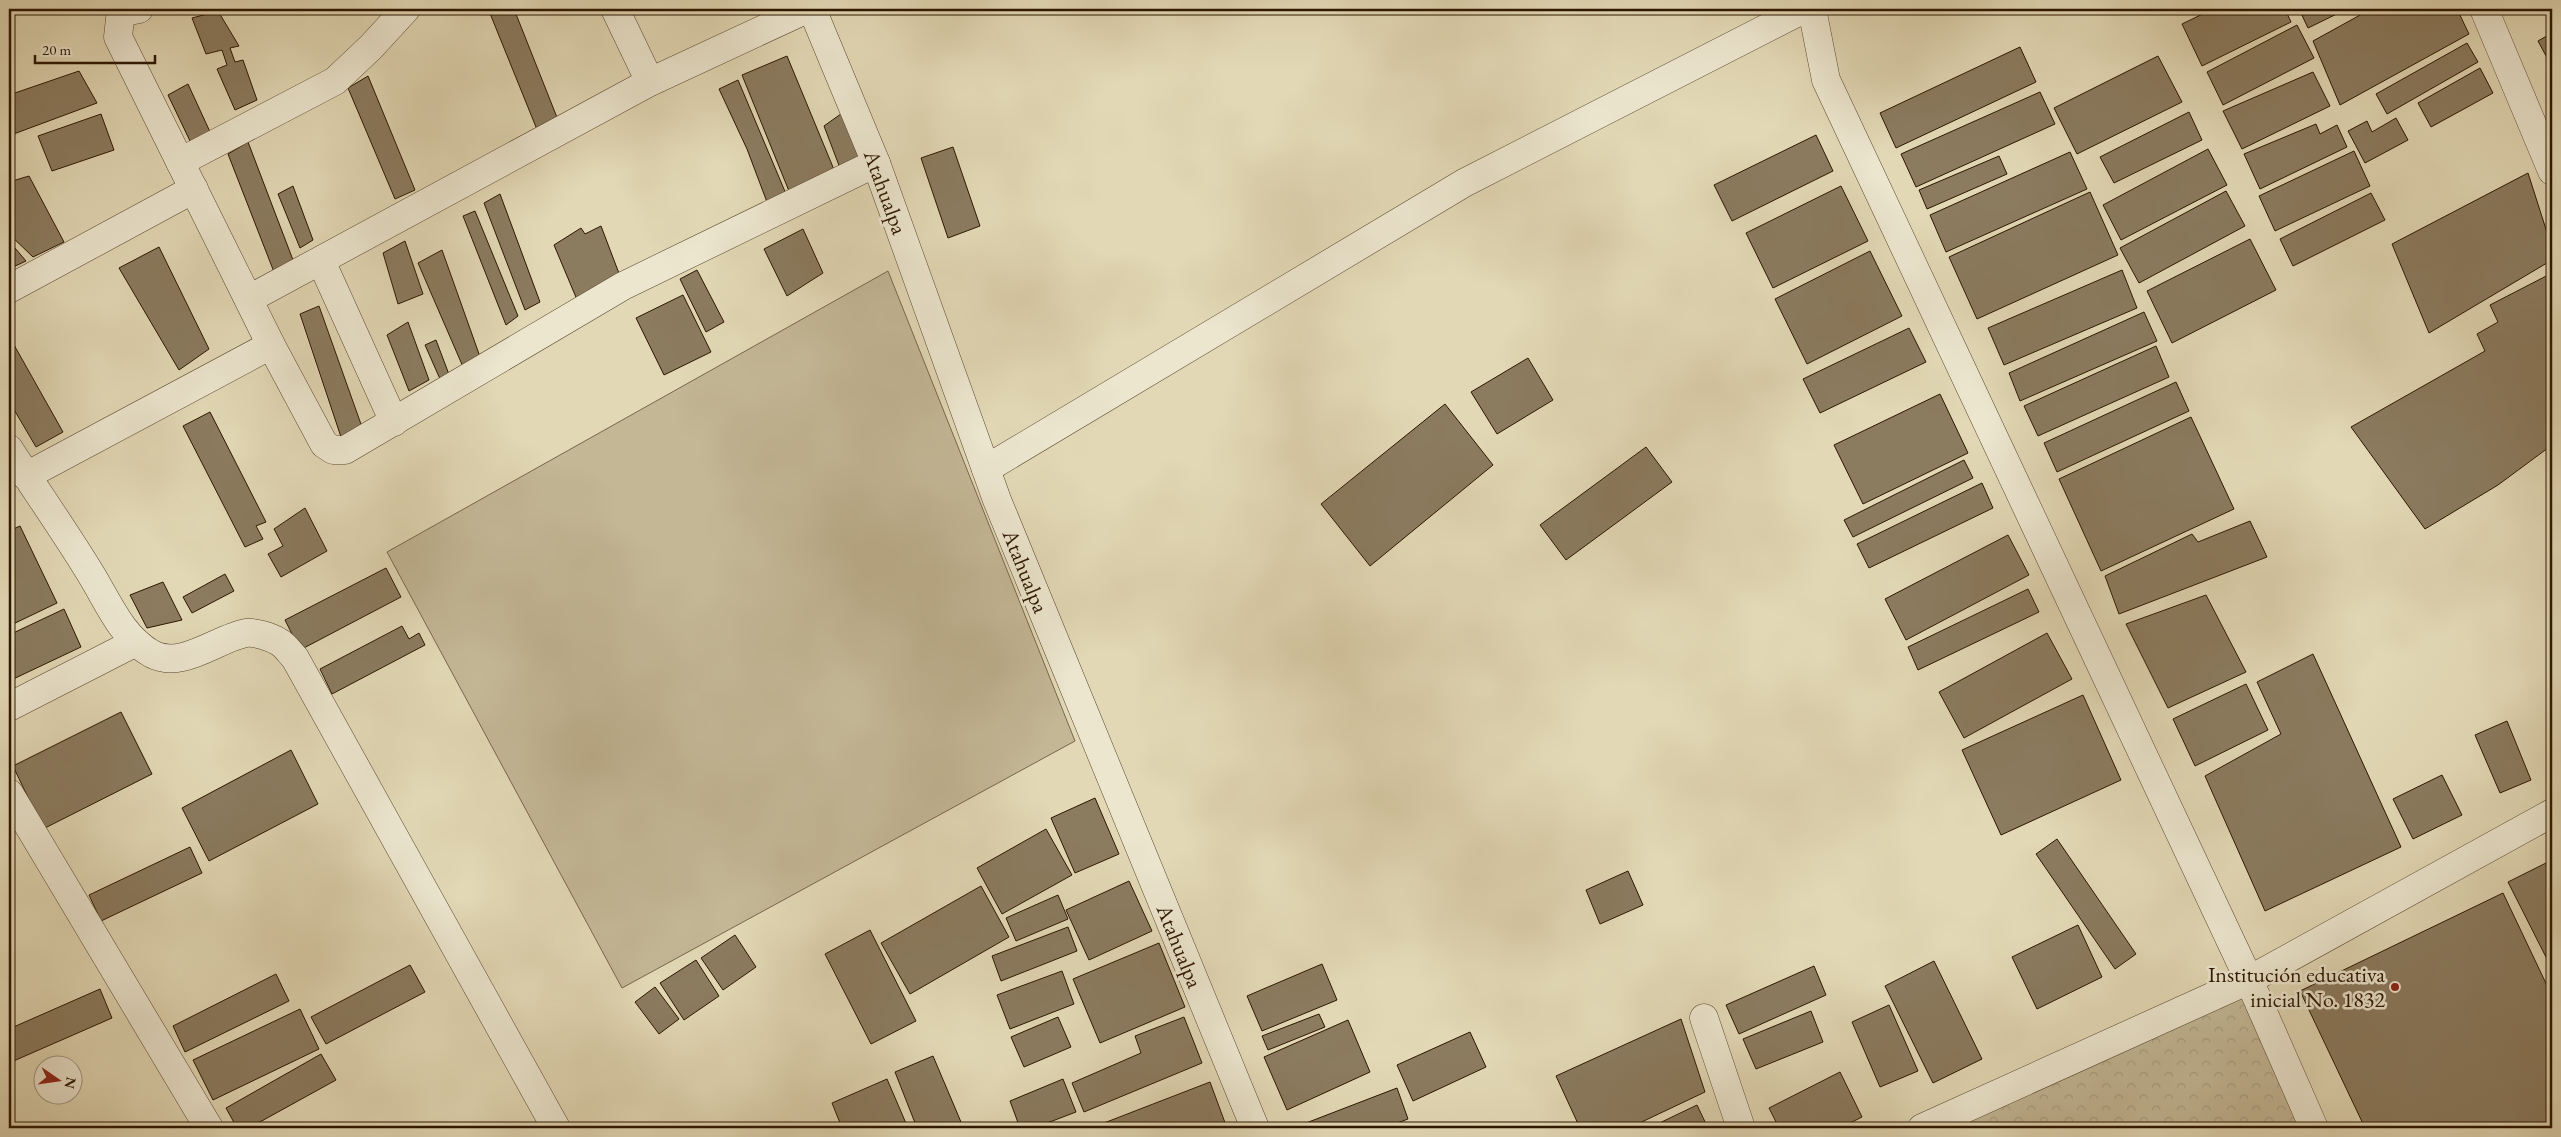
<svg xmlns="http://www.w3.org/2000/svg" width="2561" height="1137" font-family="'EB Garamond',serif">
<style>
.park{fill:url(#park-crowns);stroke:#78664c}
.pitch{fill:#c3b796;stroke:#78664c}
.building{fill:#8b7b5f;stroke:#2d1601}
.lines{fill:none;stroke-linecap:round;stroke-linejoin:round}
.street-casing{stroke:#5a462e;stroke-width:29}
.street{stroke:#ece6cf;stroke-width:28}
.poi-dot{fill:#8f2418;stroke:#ece6cf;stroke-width:2}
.labels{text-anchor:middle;stroke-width:5;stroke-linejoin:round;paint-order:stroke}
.street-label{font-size:22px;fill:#2d1601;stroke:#ece6cf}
.poi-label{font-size:22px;fill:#2d1601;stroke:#ece6cf;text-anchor:end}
</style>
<defs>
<pattern id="park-crowns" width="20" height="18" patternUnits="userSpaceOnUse" patternTransform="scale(1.25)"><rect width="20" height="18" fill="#c3b796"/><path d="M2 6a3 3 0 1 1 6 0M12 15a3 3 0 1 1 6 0" fill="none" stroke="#a89d80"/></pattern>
</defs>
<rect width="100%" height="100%" fill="#e2d8b5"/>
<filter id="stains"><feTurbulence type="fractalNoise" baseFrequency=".004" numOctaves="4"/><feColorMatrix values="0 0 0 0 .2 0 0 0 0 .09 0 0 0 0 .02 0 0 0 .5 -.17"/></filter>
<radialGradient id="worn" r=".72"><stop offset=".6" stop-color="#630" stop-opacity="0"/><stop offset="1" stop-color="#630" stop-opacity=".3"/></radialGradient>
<path class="park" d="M2249 980 2314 1128H1922Z"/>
<path class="pitch" d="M888 271 1075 741 622 988 387 552Z"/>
<g class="building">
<path d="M493 9H514L558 120 538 132 489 11Z"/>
<path d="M2213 9H2285L2291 22 2202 66 2182 24Z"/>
<path d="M2299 9H2347L2308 28Z"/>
<path d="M2371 9H2457L2469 34 2340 105 2313 41Z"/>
<path d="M218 11 239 46 230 48 235 62 243 60 257 100 235 110 217 69 227 65 222 50 206 54 192 18Z"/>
<path d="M2297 25 2314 58 2223 105 2207 72Z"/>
<path d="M2552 33V67L2538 41Z"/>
<path d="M2467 43 2478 62 2387 114 2376 94Z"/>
<path d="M2020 47 2036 82 1896 148 1880 113Z"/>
<path d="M787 56 835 172 791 196 742 75Z"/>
<path d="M2158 56 2182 102 2077 154 2054 108Z"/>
<path d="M2480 68 2493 93 2431 127 2418 103Z"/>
<path d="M79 71 97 103 11 135 9 128V95Z"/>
<path d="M2313 72 2330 106 2242 149 2223 111Z"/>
<path d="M368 76 415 190 395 199 348 88Z"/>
<path d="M738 80 789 201 770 210 747 149 719 89Z"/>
<path d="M188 84 211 134 191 143 168 95Z"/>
<path d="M2040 92 2055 124 1916 187 1901 154Z"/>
<path d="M845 111 865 157 840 168 824 126Z"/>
<path d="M2189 112 2202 140 2114 183 2100 157Z"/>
<path d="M101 114 114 150 52 171 38 136Z"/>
<path d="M2396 118 2408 140 2365 163 2348 131 2367 121 2372 132Z"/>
<path d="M2316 124 2320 134 2337 125 2347 147 2260 189 2244 154Z"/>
<path d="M1816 135 1833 171 1732 221 1714 185Z"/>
<path d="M248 142 293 260 274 272 228 154Z"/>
<path d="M953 147 980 226 948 238 921 158Z"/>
<path d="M2208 149 2227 185 2121 240 2103 205Z"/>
<path d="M2354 151 2370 186 2275 231 2259 196Z"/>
<path d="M2070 152 2087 189 1946 252 1930 215Z"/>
<path d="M1999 156 2007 174 1927 209 1919 190Z"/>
<path d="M2528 173 2552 248V260L2429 333 2392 244Z"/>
<path d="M29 176 64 242 33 257 9 234V182Z"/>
<path d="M293 186 313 240 300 248 278 194Z"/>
<path d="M1841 186 1868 241 1773 288 1746 233Z"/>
<path d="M2226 191 2245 226 2139 283 2120 248Z"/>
<path d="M2090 192 2118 255 1977 319 1949 257Z"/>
<path d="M2371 193 2385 220 2293 266 2280 239Z"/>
<path d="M500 194 540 302 525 310 484 203Z"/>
<path d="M475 211 518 316 506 325 463 216Z"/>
<path d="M601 226 620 276 578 302 554 245 581 228 585 234Z"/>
<path d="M803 229 823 273 787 296 764 249Z"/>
<path d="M2250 239 2276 290 2172 343 2147 291Z"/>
<path d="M9 241 26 261 9 269Z"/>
<path d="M405 241 423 294 398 304 383 253Z"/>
<path d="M159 247 209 349 179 370 119 268Z"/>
<path d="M442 250 484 368 467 376 418 263Z"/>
<path d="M1870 251 1902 316 1807 364 1775 299Z"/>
<path d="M697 270 724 322 706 332 680 279Z"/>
<path d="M2122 270 2137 308 2004 365 1988 328Z"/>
<path d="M2552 273V445L2498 485 2425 529 2351 427 2485 351 2477 334 2498 322 2490 305Z"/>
<path d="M683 295 711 352 664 375 636 318Z"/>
<path d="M319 306 362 427 341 437 300 314Z"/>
<path d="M2144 312 2157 341 2020 401 2009 373Z"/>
<path d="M408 322 429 380 409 391 387 335Z"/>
<path d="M1909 328 1926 362 1820 413 1803 379Z"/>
<path d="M9 336 63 432 36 447 9 401Z"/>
<path d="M436 340 453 385 444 388 425 345Z"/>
<path d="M2156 346 2169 377 2038 436 2024 406Z"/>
<path d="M1528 358 1553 400 1497 434 1471 392Z"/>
<path d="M2176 382 2189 411 2057 472 2044 443Z"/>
<path d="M1940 394 1968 453 1863 504 1834 445Z"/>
<path d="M1445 404 1493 465 1370 566 1321 504Z"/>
<path d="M210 412 266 522 256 526 263 539 245 547 183 426Z"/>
<path d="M2191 417 2234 509 2101 571 2059 479Z"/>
<path d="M1646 447 1672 482 1566 560 1540 525Z"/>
<path d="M1964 460 1973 478 1853 537 1844 520Z"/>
<path d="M1982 483 1993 508 1869 568 1857 544Z"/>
<path d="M305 508 327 551 281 577 268 554 283 546 274 529Z"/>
<path d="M2250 521 2267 557 2119 614 2105 576 2192 534 2198 542Z"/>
<path d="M20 526 57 603 9 626V531Z"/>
<path d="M2008 535 2029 575 1906 640 1885 599Z"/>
<path d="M386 568 401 597 300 650 285 620Z"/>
<path d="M225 574 234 591 192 613 183 597Z"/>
<path d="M163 582 182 620 147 628 130 595Z"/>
<path d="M2028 589 2039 612 1918 670 1908 647Z"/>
<path d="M2206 595 2246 672 2168 708 2126 624Z"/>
<path d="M64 609 81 647 9 681V635Z"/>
<path d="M402 626 409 639 419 633 425 645 332 694 320 669Z"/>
<path d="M2047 633 2072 679 1964 738 1939 692Z"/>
<path d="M2313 654 2401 847 2265 911 2205 776 2281 734 2257 682Z"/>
<path d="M2246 684 2268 730 2195 766 2173 719Z"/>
<path d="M2083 695 2121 780 2001 835 1962 750Z"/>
<path d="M121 712 152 774 43 829 13 766Z"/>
<path d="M2507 721 2531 780 2500 793 2475 735Z"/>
<path d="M291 750 318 804 209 861 182 808Z"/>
<path d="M2442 775 2462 815 2413 839 2393 799Z"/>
<path d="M1095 798 1119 854 1075 873 1051 818Z"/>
<path d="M1046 829 1072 875 1002 914 977 868Z"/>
<path d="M2057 839 2136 954 2115 969 2036 854Z"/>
<path d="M190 847 202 873 101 921 89 895Z"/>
<path d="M2552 860V969L2508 882Z"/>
<path d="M1628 871 1643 905 1600 924 1586 890Z"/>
<path d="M1129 881 1152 931 1089 960 1066 910Z"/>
<path d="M981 886 1009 937 910 994 881 943Z"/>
<path d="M2503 893 2552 996V1128H2365L2300 991Z"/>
<path d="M1058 895 1068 919 1016 941 1006 918Z"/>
<path d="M2078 925 2102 977 2037 1009 2012 957Z"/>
<path d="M1068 927 1077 951 1001 981 992 956Z"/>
<path d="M870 930 916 1021 871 1044 825 954Z"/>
<path d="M735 935 756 967 723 990 701 958Z"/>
<path d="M1159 943 1185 1007 1100 1043 1073 979Z"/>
<path d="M696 960 719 996 684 1020 660 983Z"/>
<path d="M1934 961 1982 1059 1933 1083 1885 986Z"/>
<path d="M1322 964 1337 1000 1262 1031 1247 996Z"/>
<path d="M410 965 425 992 326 1044 311 1017Z"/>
<path d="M1814 966 1826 995 1739 1034 1726 1005Z"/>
<path d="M1062 971 1074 1004 1010 1029 997 995Z"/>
<path d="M276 974 289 1001 185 1052 173 1026Z"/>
<path d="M655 987 679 1019 659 1034 635 1002Z"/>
<path d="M100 989 112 1018 9 1063V1029Z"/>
<path d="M1889 1005 1918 1071 1880 1087 1852 1022Z"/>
<path d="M300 1009 319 1049 213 1100 193 1060Z"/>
<path d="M1811 1011 1823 1042 1756 1069 1743 1039Z"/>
<path d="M1319 1014 1325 1027 1268 1050 1262 1036Z"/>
<path d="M1058 1017 1071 1047 1024 1067 1011 1037Z"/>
<path d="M1184 1017 1202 1063 1084 1112 1072 1083 1141 1053 1135 1036Z"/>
<path d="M1681 1019 1705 1092 1629 1128H1580L1556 1076Z"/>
<path d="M1348 1020 1370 1072 1287 1110 1264 1057Z"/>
<path d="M1470 1032 1486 1067 1413 1101 1397 1065Z"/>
<path d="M321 1054 336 1080 249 1128H237L226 1108Z"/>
<path d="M933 1056 961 1122 948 1128H917L895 1072Z"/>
<path d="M1840 1072 1862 1117 1840 1128H1779L1769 1108Z"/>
<path d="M887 1079 908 1128H842L832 1103Z"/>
<path d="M1063 1079 1076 1112 1034 1128H1020L1010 1101Z"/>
<path d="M1210 1082 1227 1128H1091Z"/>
<path d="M1397 1088 1408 1119 1384 1128H1293Z"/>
<path d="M1697 1105 1708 1128H1649Z"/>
</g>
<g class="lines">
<g class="street-casing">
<g id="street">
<path d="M139 9 124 12 120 19 118 37 271 345 324 444 333 450H345L623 286 876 163"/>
<path d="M615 9 650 82"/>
<path d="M812 9 876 163 997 500 1255 1128"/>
<path d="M1812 9 1826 80 2249 980 2314 1128"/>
<path d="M2484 9 2552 171"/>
<path d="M180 162 335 81 371 47 406 9"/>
<path d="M321 261 394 422"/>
<path d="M9 289 194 189"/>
<path d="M249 299 650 82 807 9"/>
<path d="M9 449C37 492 66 533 92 576 109 604 122 637 152 654 182 670 218 638 246 633 256 632 271 637 279 642 285 645 290 653 295 658L556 1128"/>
<path d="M986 469 1464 183 1804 9"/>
<path d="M26 476 271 345"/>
<path d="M9 707 136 642"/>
<path d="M9 793 209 1128"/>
<path d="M1704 1018 1741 1128"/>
<path d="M1922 1128 2249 980 2552 813"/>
</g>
</g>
<use href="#street" class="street"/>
</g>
<circle class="poi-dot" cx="2395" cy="987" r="5"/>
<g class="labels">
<g class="street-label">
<text transform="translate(886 192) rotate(70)" y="8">Atahualpa</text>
<text transform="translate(1026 571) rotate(68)" y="8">Atahualpa</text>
<text transform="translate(1180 946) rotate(68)" y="8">Atahualpa</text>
</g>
<g class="poi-label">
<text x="2385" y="982">Institución educativa<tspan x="2385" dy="25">inicial No. 1832</tspan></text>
</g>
</g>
<rect width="2561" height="1137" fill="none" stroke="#e2d8b5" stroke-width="30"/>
<rect x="10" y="10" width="2541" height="1117" fill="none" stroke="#2d1601" stroke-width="2.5"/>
<rect x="15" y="15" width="2531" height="1107" fill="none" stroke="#2d1601"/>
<g transform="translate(58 1080) rotate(103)"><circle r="24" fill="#ece6cf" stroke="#a0937d"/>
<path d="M0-4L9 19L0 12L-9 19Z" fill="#8f2418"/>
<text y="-8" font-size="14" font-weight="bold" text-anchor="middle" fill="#2d1601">N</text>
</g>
<path d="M35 55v8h120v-8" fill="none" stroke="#2d1601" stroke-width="2.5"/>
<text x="42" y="55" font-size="15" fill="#2d1601" stroke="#ece6cf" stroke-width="4" paint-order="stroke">20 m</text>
<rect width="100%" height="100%" filter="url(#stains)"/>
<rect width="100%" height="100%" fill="url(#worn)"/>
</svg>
